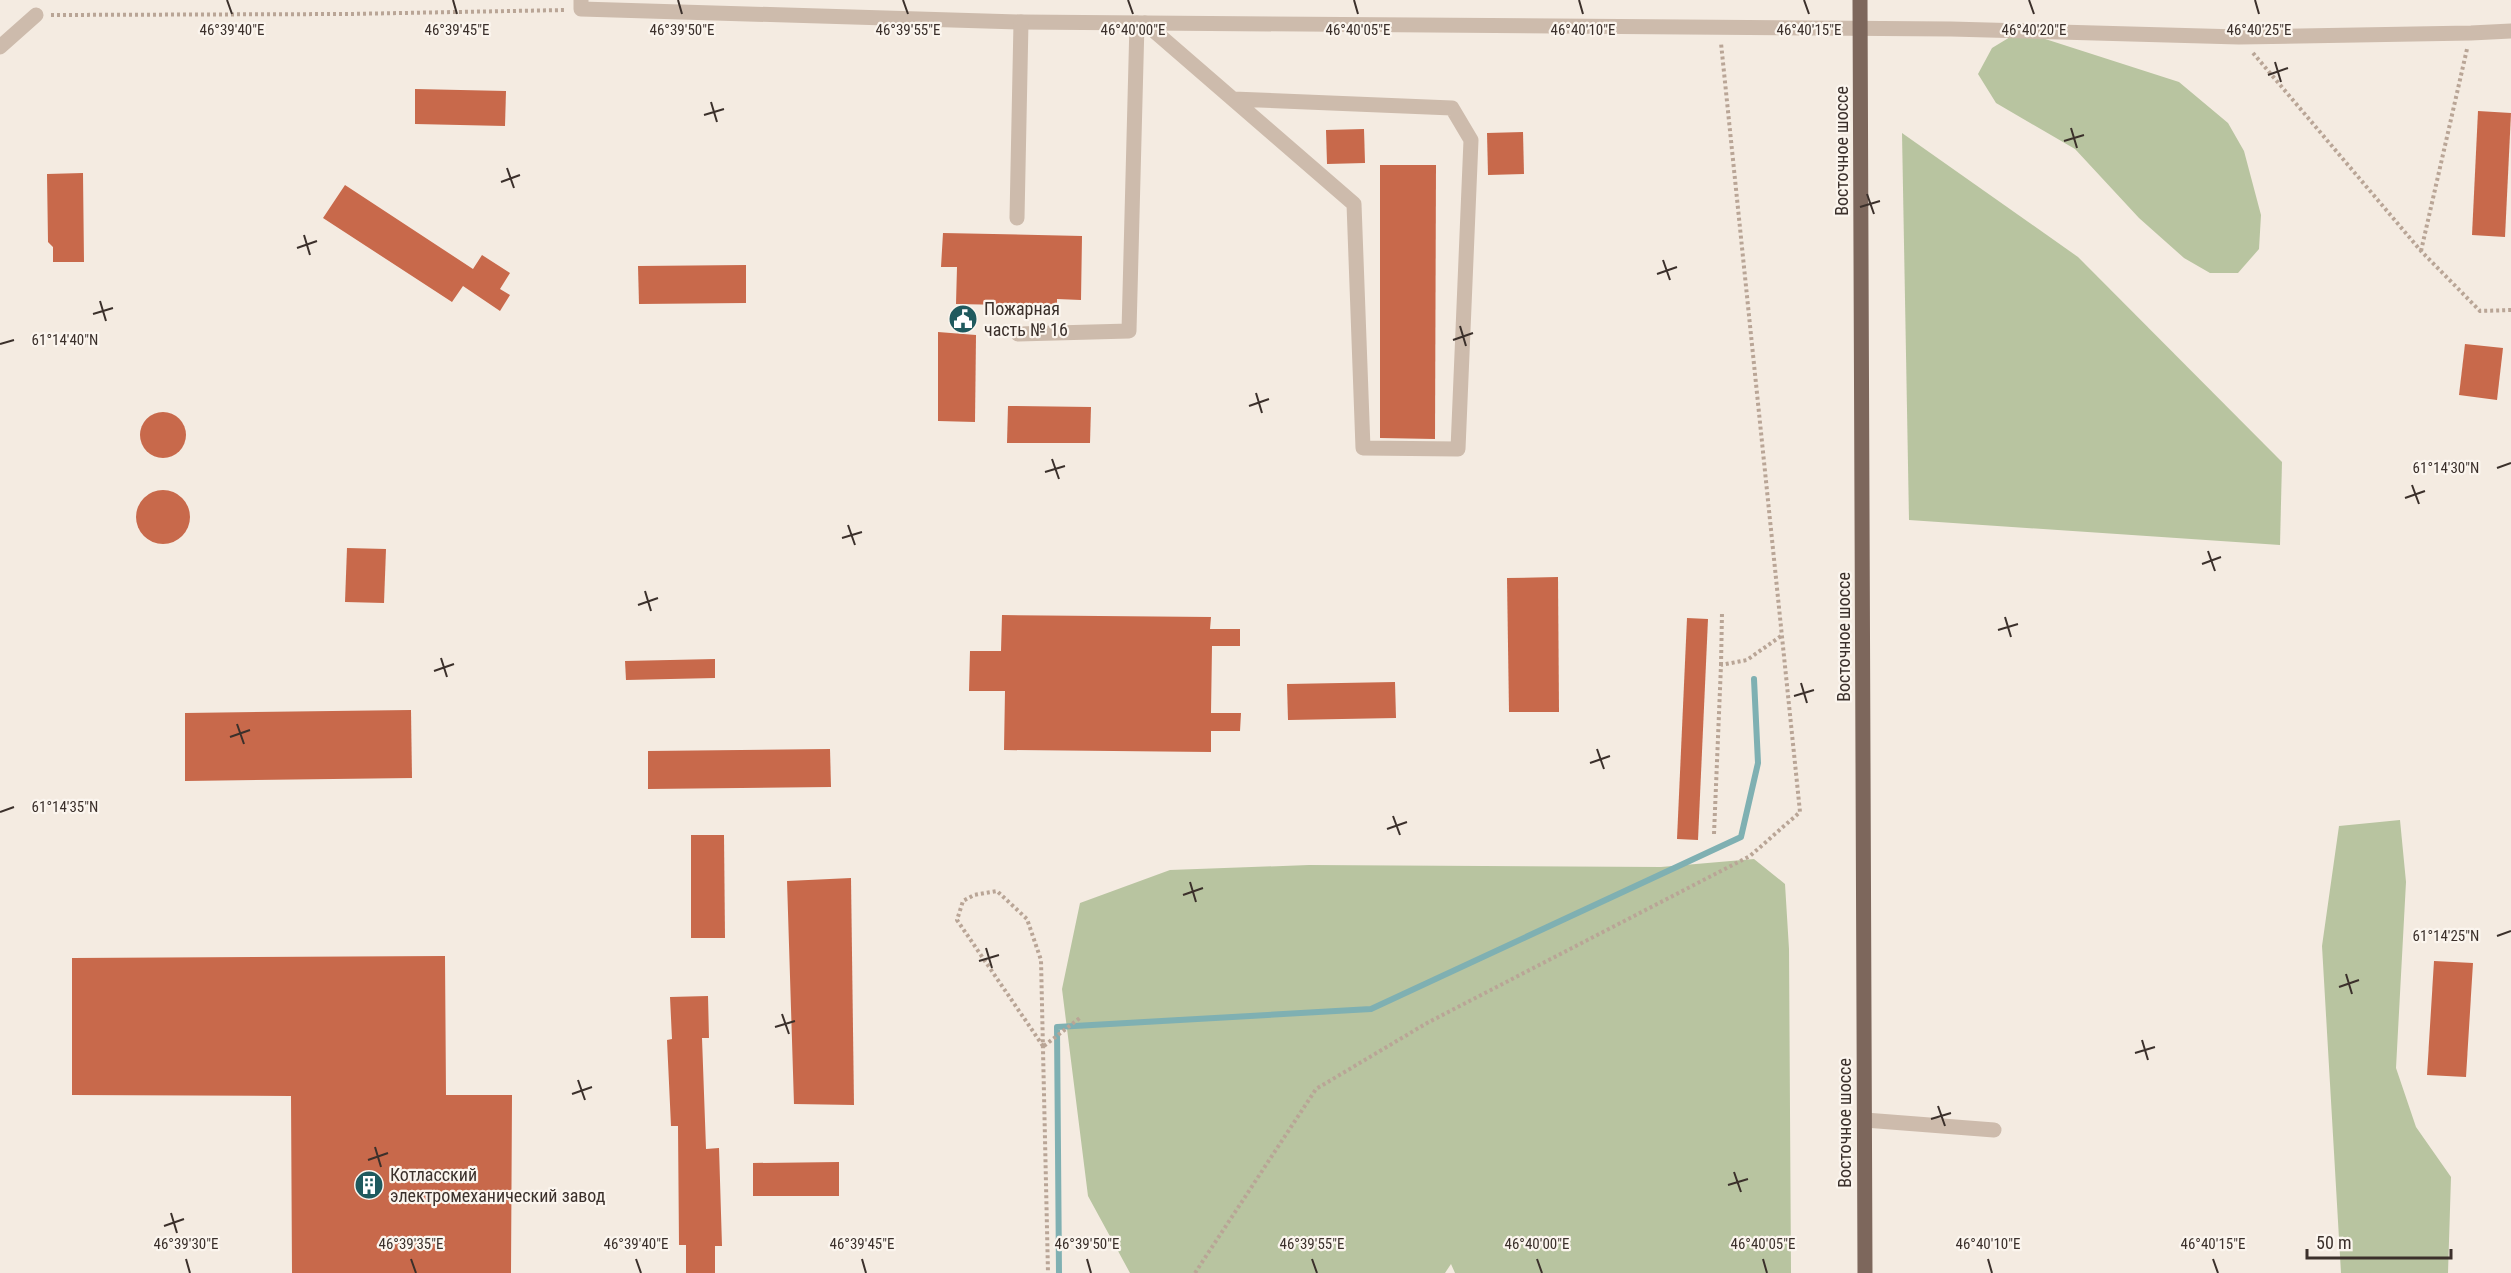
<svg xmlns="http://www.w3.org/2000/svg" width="2511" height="1273" font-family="'Roboto Condensed',sans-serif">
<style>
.green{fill:#b8c4a0}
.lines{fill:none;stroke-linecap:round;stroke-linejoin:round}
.stream{stroke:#7fb0b2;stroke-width:6}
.building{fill:#c8694b}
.path{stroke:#b9a596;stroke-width:4;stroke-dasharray:3 3;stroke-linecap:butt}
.minor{stroke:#cdbbac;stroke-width:15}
.major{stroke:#7d675c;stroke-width:15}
.ticks{fill:none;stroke:#3b302b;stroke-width:2}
.labels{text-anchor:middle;stroke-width:4.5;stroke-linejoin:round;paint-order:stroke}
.street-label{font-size:18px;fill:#3b302b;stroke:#fbf5ee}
.poi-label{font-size:18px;fill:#3b302b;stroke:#fbf5ee;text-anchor:start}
.ticks-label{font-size:15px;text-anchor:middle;fill:#3b302b;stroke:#fbf5ee;stroke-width:4.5;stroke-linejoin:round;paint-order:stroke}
</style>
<rect width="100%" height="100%" fill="#f4ebe1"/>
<g class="green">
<path d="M2020 31 2179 82 2228 123 2244 151 2261 215 2259 249 2238 273H2210L2184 258 2139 218 2075 149 1996 103 1978 74 1992 48Z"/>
<path d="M1902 133 2078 257 2282 462 2280 545 1909 520Z"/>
<path d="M2400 820 2406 882 2396 1068 2416 1127 2451 1177 2448 1273H2341L2322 946 2339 826Z"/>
<path d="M1754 859 1785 884 1789 949 1791 1273H1455L1451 1264 1445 1273H1130L1088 1196 1062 989 1080 903 1170 870 1309 865 1661 867Z"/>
</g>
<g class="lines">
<path class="stream" d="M1059 1273 1057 1027 1371 1009 1741 837 1758 763 1754 679"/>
</g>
<g class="building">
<path d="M415 89 506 91 505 126 415 124Z"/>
<path d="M2478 111 2511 113 2505 237 2472 235Z"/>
<path d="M1364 129 1365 163 1327 164 1326 130Z"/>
<path d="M1523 132 1524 174 1488 175 1487 133Z"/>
<path d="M1380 165H1436L1435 439 1380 438Z"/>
<path d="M83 173 84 262H53V247L48 242 47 174Z"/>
<path d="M345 185 473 269 482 255 510 273 500 289 510 295 500 311 463 286 452 302 323 218Z"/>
<path d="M943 233 1082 236 1081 300 1057 299V306L956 304 957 267H941Z"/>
<path d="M746 265V303L639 304 638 266Z"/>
<path d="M938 332 976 335 975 422 938 421Z"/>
<path d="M2465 344 2503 348 2497 400 2459 395Z"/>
<path d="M1008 406 1091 407 1090 443H1007Z"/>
<circle cx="163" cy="435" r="23"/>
<circle cx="163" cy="517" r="27"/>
<path d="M347 548 386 549 384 603 345 602Z"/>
<path d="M1558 577 1559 712H1509L1507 578Z"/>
<path d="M1002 615 1211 617 1210 629H1240V646H1212L1211 713H1241L1240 731H1211V752L1004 750 1005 691H969L970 651H1001Z"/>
<path d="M1687 618 1708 619 1698 840 1677 839Z"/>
<path d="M715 659V678L626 680 625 661Z"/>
<path d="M1395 682 1396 718 1288 720 1287 684Z"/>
<path d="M411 710 412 778 185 781V713Z"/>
<path d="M830 749 831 787 648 789V751Z"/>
<path d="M691 835H724L725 938H691Z"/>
<path d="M851 878 854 1105 794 1104 787 881Z"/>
<path d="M445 956 446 1095H512L511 1273H292L291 1096 72 1095V958Z"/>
<path d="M2434 961 2473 963 2466 1077 2427 1075Z"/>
<path d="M708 996 709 1038H702L706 1149 719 1148 722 1246H715V1273H686V1245H679L678 1126H671L667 1040 672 1039 670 997Z"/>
<path d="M839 1162V1196H753V1163Z"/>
</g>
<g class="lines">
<g class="path">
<path d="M51 15 348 14 565 10"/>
<path d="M2253 53 2421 251 2480 311 2511 310"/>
<path d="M2421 251 2467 49"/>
<path d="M1721 665 1722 613"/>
<path d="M1714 834 1721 665 1747 660 1781 636"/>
<path d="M1043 1046 957 920 963 901 974 895 997 891 1027 919 1041 960 1048 1273"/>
<path d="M1044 1046 1081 1017"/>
<path d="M1195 1273 1316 1089 1427 1023 1750 856 1800 812 1721 43"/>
</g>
<g class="minor">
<path d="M581 0V9L1021 22 1951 29 2239 37 2471 33 2511 31"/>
<path d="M1145 23 1354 204 1363 448 1458 449 1471 140 1452 108 1233 99"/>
<path d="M0 47 36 15"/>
<path d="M1017 218 1021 22"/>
<path d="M1018 334 1129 331 1137 23"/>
<path d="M1865 1120 1994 1130"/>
</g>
<path class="major" d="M1860 0 1865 1273"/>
</g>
<path class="ticks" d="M227 0 232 14M453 0 457 14M678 0 682 14M903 0 908 14M1128 0 1133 14M1354 0 1358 14M1579 0 1583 14M1804 0 1809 14M2029 0 2034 14M2255 0 2259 14M2275 62 2281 82M2268 75 2288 68M711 102 717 122M704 115 724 109M2071 128 2077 148M2064 141 2084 135M507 168 514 188M501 182 520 175M1867 194 1874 214M1860 207 1880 201M304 235 310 255M297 248 317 241M1663 260 1670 280M1657 274 1677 267M100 301 106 321M93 314 113 308M1460 326 1466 346M1453 340 1473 333M0 344 14 340M1256 393 1262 413M1249 406 1269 399M1052 459 1059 479M2497 468 2511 463M1045 472 1065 466M2412 485 2419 504M2405 498 2425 491M848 525 855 545M842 538 862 532M2208 551 2215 571M2202 564 2221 557M645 591 651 611M638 605 658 598M2005 617 2011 637M1998 630 2018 624M441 658 447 677M434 671 454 664M1801 683 1807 703M1794 696 1814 690M237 724 244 744M230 737 250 730M1597 749 1604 769M1590 763 1610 756M0 812 14 807M1393 816 1400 835M1387 829 1407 822M1190 882 1196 902M1183 895 1203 888M2497 936 2511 931M986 948 992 968M979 961 999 955M2346 974 2352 994M2339 987 2359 980M782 1014 789 1034M775 1027 795 1021M2142 1040 2148 1060M2135 1053 2155 1047M578 1080 585 1100M572 1094 592 1087M1938 1106 1945 1126M1931 1119 1951 1113M375 1147 381 1167M368 1160 388 1153M1734 1172 1741 1192M1728 1185 1748 1179M171 1213 177 1233M164 1226 184 1219M186 1259 190 1273M411 1259 416 1273M636 1259 641 1273M862 1259 866 1273M1087 1259 1091 1273M1312 1259 1317 1273M1537 1259 1542 1273M1763 1259 1767 1273M1988 1259 1992 1273M2213 1259 2218 1273"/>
<defs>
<g id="civic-disc" transform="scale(1.5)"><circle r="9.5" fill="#1f5a5e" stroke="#fbf5ee"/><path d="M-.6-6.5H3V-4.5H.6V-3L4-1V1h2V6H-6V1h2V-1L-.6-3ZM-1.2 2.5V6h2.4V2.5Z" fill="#fff"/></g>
<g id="building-disc" transform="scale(1.5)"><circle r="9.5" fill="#1f5a5e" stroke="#fbf5ee"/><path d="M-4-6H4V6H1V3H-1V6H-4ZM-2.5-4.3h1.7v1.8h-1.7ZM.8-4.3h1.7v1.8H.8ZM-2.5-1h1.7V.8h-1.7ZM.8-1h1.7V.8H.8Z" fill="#fff"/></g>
</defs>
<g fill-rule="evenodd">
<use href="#civic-disc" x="963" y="319"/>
<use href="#building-disc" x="369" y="1185"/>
</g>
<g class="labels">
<g class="street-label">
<text transform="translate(1842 151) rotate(-90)" y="6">Восточное шоссе</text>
<text transform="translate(1844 637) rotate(-90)" y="6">Восточное шоссе</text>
<text transform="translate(1845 1123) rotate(-90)" y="6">Восточное шоссе</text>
</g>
<g class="poi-label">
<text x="984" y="315">Пожарная<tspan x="984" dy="21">часть № 16</tspan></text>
<text x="390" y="1181">Котласский<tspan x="390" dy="21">электромеханический завод</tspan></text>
</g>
</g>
<g class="ticks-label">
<text x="232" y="35">46°39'40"E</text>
<text x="457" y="35">46°39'45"E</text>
<text x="682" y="35">46°39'50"E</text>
<text x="908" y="35">46°39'55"E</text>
<text x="1133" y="35">46°40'00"E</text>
<text x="1358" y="35">46°40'05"E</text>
<text x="1583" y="35">46°40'10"E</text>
<text x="1809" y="35">46°40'15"E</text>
<text x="2034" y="35">46°40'20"E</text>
<text x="2259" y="35">46°40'25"E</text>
<text x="65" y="345">61°14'40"N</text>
<text x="2446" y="473">61°14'30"N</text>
<text x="65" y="812">61°14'35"N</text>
<text x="2446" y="941">61°14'25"N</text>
<text x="186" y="1249">46°39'30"E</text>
<text x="411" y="1249">46°39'35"E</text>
<text x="636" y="1249">46°39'40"E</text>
<text x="862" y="1249">46°39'45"E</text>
<text x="1087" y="1249">46°39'50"E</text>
<text x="1312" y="1249">46°39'55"E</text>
<text x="1537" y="1249">46°40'00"E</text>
<text x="1763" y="1249">46°40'05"E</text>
<text x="1988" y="1249">46°40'10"E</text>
<text x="2213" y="1249">46°40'15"E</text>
</g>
<path d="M2307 1249v9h144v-9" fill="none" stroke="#3b302b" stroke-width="3"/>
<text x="2316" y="1249" font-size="18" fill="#3b302b" stroke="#fbf5ee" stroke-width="4.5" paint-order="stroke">50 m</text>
</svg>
